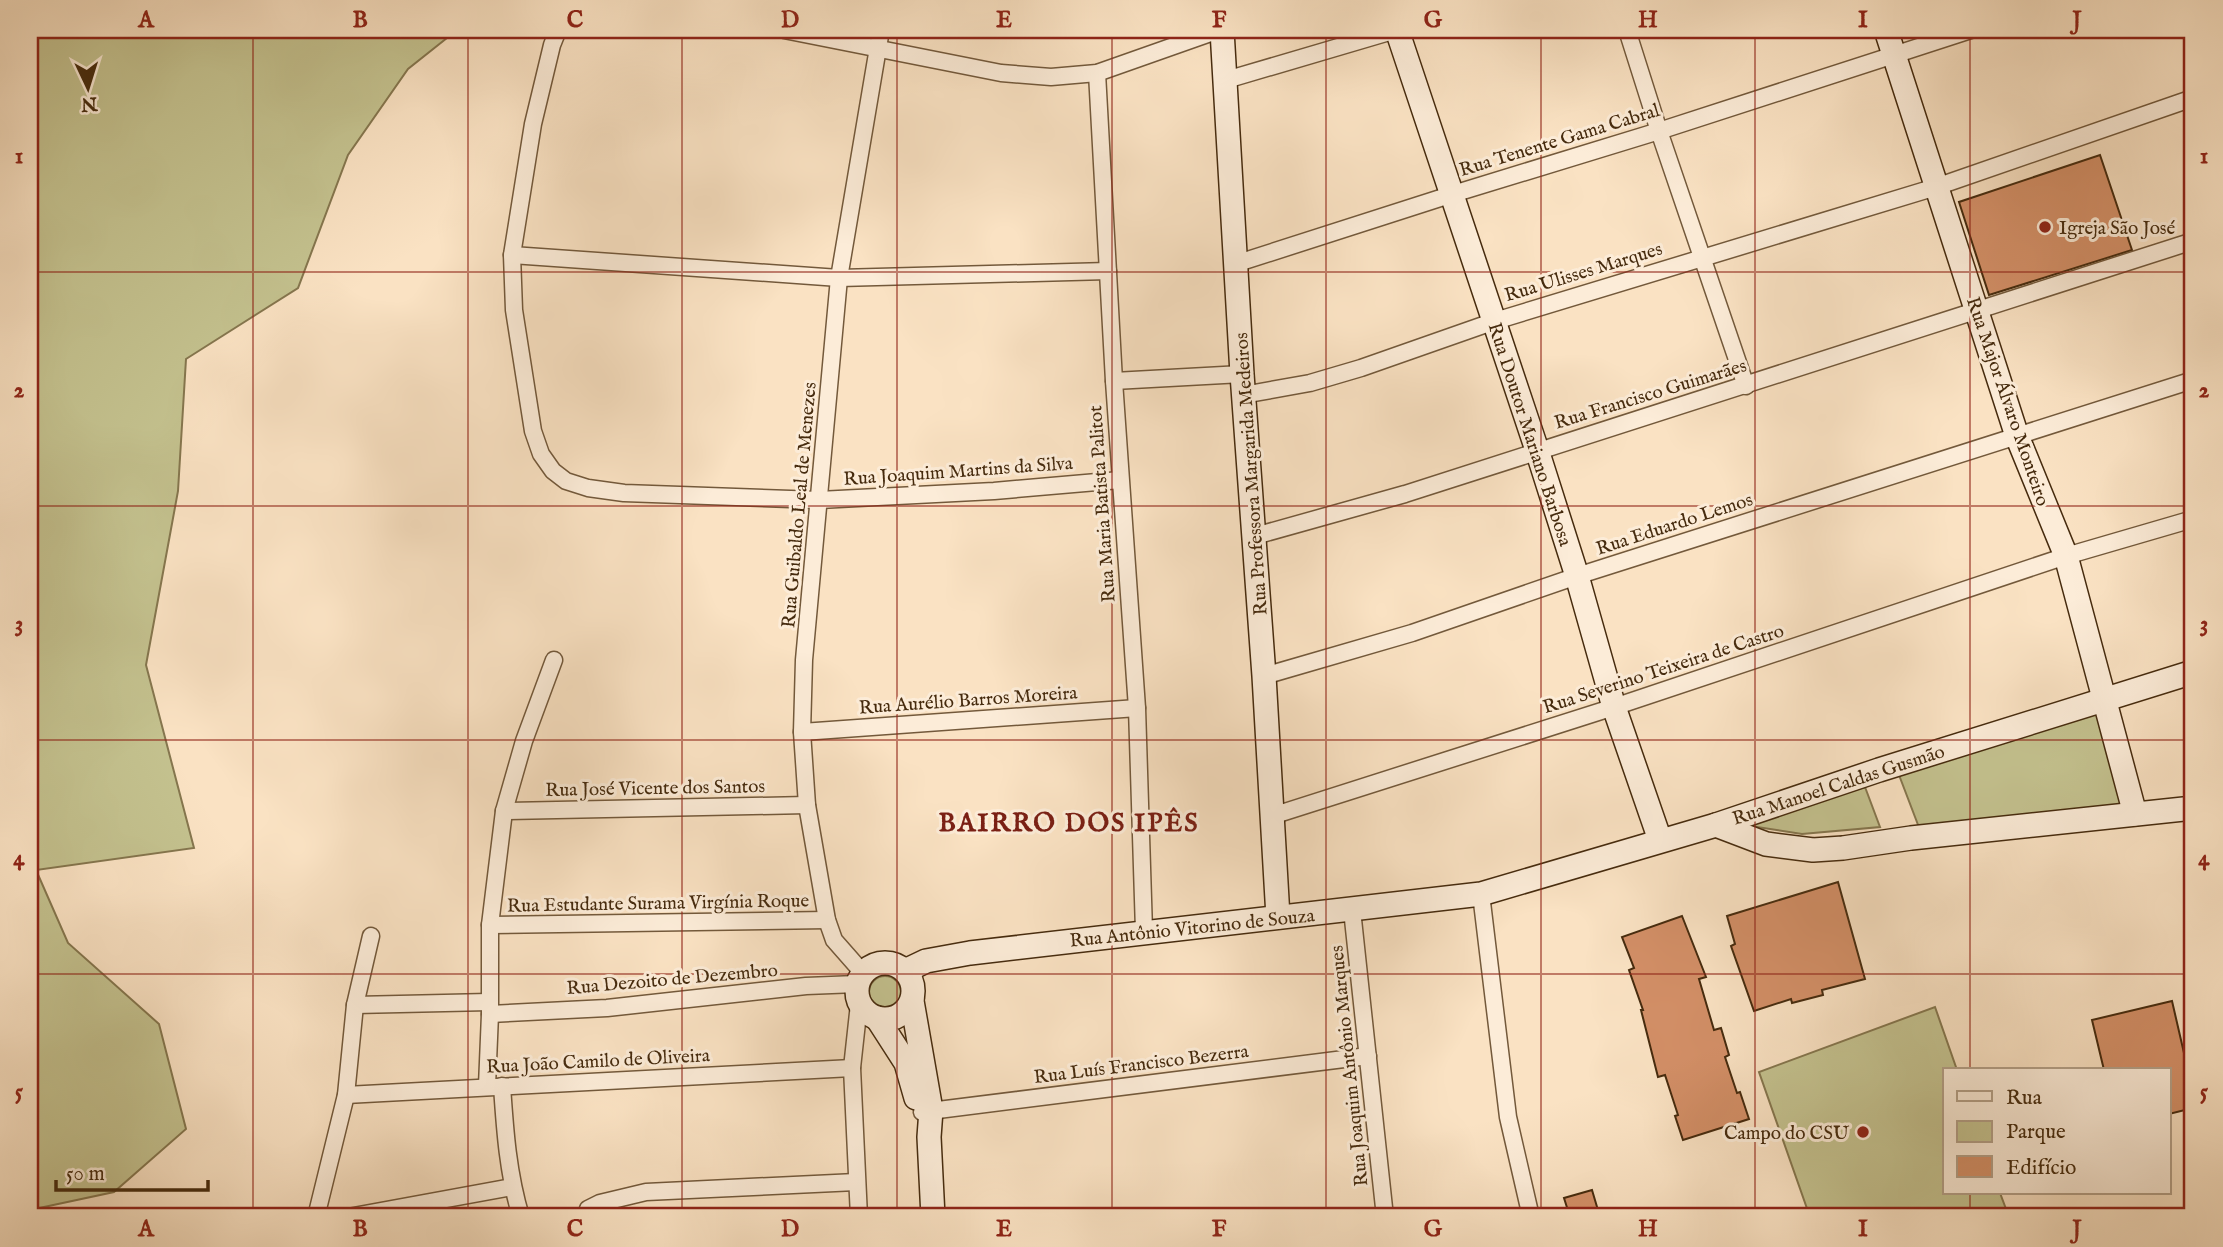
<svg xmlns="http://www.w3.org/2000/svg" width="2223" height="1247" font-family="'IM FELL English',serif">
<style>
.green{fill:#c4c28f;stroke:#85764e;stroke-width:2}
.building{fill:#d38f67;stroke:#462b0e;stroke-width:2}
.lines{fill:none;stroke-linecap:round;stroke-linejoin:round}
.street-casing{stroke:#73593b;stroke-width:19}
.secondary-casing{stroke:#462b0e;stroke-width:26}
.street{stroke:#fcecd8;stroke-width:16}
.secondary{stroke:#fcecd8;stroke-width:23}
.grid{fill:none;stroke:#8f2418;stroke-width:2;stroke-opacity:0.55}
.poi-dot{fill:#8f2418;stroke:#fcecd8;stroke-width:2.5}
.labels{text-anchor:middle;stroke-width:6;stroke-linejoin:round;paint-order:stroke}
.street-label{font-size:19px;fill:#462b0e;stroke:#fcecd8}
.poi-label{font-size:19px;fill:#462b0e;stroke:#fcecd8;text-anchor:start}
.district-label{font-size:26px;font-weight:bold;letter-spacing:2px;fill:#7a1f14;stroke:#fcecd8}
.neatline{fill:none;stroke:#8f2418;stroke-width:2.5}
.grid-label{font-size:23px;text-anchor:middle;font-weight:bold;fill:#8f2418}
</style>
<rect width="100%" height="100%" fill="#fae2c3"/>
<filter id="stains"><feTurbulence type="fractalNoise" baseFrequency=".00286" numOctaves="4"/><feColorMatrix values="0 0 0 0 .2 0 0 0 0 .09 0 0 0 0 .02 0 0 0 .5 -.17"/></filter>
<radialGradient id="worn" r=".72"><stop offset=".6" stop-color="#630" stop-opacity="0"/><stop offset="1" stop-color="#630" stop-opacity=".3"/></radialGradient>
<g class="green">
<path d="M30 30H457L408 69 348 155 298 288 186 359 178 491 146 665 194 848 36 870 68 943 159 1024 186 1129 114 1192 30 1210Z"/>
<path d="M2099 710 2122 809 1920 830 1899 775Z"/>
<path d="M1865 787 1880 827 1802 834 1744 825Z"/>
<circle cx="885" cy="992" r="16"/>
<path d="M1935 1007 1957 1070H1945V1193H2000L2009 1217H1810L1759 1072Z"/>
</g>
<g class="building">
<path d="M2100 155 2132 250 1989 295 1959 202Z"/>
<path d="M1838 882 1865 979 1822 990 1823 995 1792 1003 1791 999 1754 1011 1731 946 1735 944 1727 916Z"/>
<path d="M1682 916 1706 977 1699 979 1714 1030 1721 1028 1729 1055 1725 1057 1737 1093 1740 1092 1749 1119 1683 1140 1675 1116 1678 1115 1665 1075 1658 1077 1641 1010H1643L1629 970 1634 968 1622 937Z"/>
<path d="M2172 1001 2193 1092V1108L2169 1114V1070H2104L2092 1020Z"/>
<path d="M1592 1190 1600 1217H1570L1564 1198Z"/>
</g>
<g class="lines">
<g class="street-casing">
<g id="street">
<path d="M558 30 552 45 533 124 512 255 514 310 533 431 541 454 553 471 566 481 588 488 624 493 819 500 994 491 1120 480"/>
<path d="M784 30 1001 73 1051 77 1097 73 1219 30"/>
<path d="M1627 30 1659 131 1746 386"/>
<path d="M1097 73 1114 381 1137 708 1144 931"/>
<path d="M1226 80 1396 30"/>
<path d="M512 255 839 278 1108 271"/>
<path d="M1235 264 1453 194 1659 131 1971 30"/>
<path d="M1114 381 1242 374"/>
<path d="M1243 395 1310 383 1361 368 1495 321 1936 187 2193 98"/>
<path d="M1255 536 1405 494 2193 241"/>
<path d="M1264 676 1412 633 1577 576 2193 380"/>
<path d="M802 732 1137 708"/>
<path d="M504 811 807 805"/>
<path d="M1272 816 1614 707 2066 556 2193 519"/>
<path d="M1481 894 1508 1117 1531 1217"/>
<path d="M1352 910 1385 1217"/>
<path d="M490 925 827 920"/>
<path d="M863 973 834 940 827 920 807 805 802 732 804 660 839 278 881 30"/>
<path d="M355 1005 489 1002"/>
<path d="M490 1014 607 1008 806 986 857 984"/>
<path d="M487 1086 490 1014V925L504 811 524 741 554 660"/>
<path d="M502 1086C505 1131 508 1174 521 1217"/>
<path d="M346 1095 852 1068"/>
<path d="M922 1112 1368 1056"/>
<path d="M316 1217 346 1095 355 1005 371 936"/>
<path d="M348 1217 512 1187"/>
<path d="M586 1217 588 1209 600 1203 646 1192 856 1182"/>
<path d="M859 1217 852 1068 859 1004"/>
</g>
</g>
<g class="secondary-casing">
<g id="secondary">
<path d="M1222 30 1242 374 1264 676 1278 917"/>
<path d="M1397 30 1537 450 1577 576 1614 707 1660 840"/>
<path d="M1886 30 2017 436 2066 556 2135 814"/>
<path d="M1716 825 1766 844 1813 850 1843 848 1911 838 2193 808"/>
<circle cx="885" cy="991" r="28"/>
<path d="M905 971 926 961 970 953 1481 894 1716 825 1879 770 2193 672"/>
<path d="M912 1001 931 1110 929 1137 933 1217"/>
<path d="M877 1018 906 1063 916 1098"/>
</g>
</g>
<use href="#street" class="street"/>
<use href="#secondary" class="secondary"/>
</g>
<path class="grid" d="M253 30V1217M468 30V1217M682 30V1217M897 30V1217M1112 30V1217M1326 30V1217M1541 30V1217M1755 30V1217M1970 30V1070M30 272H2193M30 506H2193M30 740H2193M30 974H2193M1970 1193V1217"/>
<g class="poi-dot">
<circle cx="2045" cy="227" r="7"/>
<circle cx="1863" cy="1132" r="7"/>
</g>
<g class="labels">
<g class="street-label">
<text transform="translate(1559 139) rotate(-17)" y="7">Rua Tenente Gama Cabral</text>
<text transform="translate(1583 271) rotate(-17)" y="7">Rua Ulisses Marques</text>
<text transform="translate(1650 393) rotate(-17)" y="7">Rua Francisco Guimarães</text>
<text transform="translate(2009 401) rotate(71)" y="7">Rua Major Álvaro Monteiro</text>
<text transform="translate(1531 434) rotate(72)" y="7">Rua Doutor Mariano Barbosa</text>
<text transform="translate(958 470) rotate(-4)" y="7">Rua Joaquim Martins da Silva</text>
<text transform="translate(1250 474) rotate(-94)" y="7">Rua Professora Margarida Medeiros</text>
<text transform="translate(1101 504) rotate(-94)" y="7">Rua Maria Batista Palitot</text>
<text transform="translate(798 505) rotate(-85)" y="7">Rua Guibaldo Leal de Menezes</text>
<text transform="translate(1674 523) rotate(-18)" y="7">Rua Eduardo Lemos</text>
<text transform="translate(1663 668) rotate(-18)" y="7">Rua Severino Teixeira de Castro</text>
<text transform="translate(968 699) rotate(-4)" y="7">Rua Aurélio Barros Moreira</text>
<text transform="translate(1838 784) rotate(-18)" y="7">Rua Manoel Caldas Gusmão</text>
<text transform="translate(655 787) rotate(-1)" y="7">Rua José Vicente dos Santos</text>
<text transform="translate(658 902) rotate(-1)" y="7">Rua Estudante Surama Virgínia Roque</text>
<text transform="translate(1192 927) rotate(-6)" y="7">Rua Antônio Vitorino de Souza</text>
<text transform="translate(672 978) rotate(-5)" y="7">Rua Dezoito de Dezembro</text>
<text transform="translate(598 1060) rotate(-3)" y="7">Rua João Camilo de Oliveira</text>
<text transform="translate(1141 1063) rotate(-7)" y="7">Rua Luís Francisco Bezerra</text>
<text transform="translate(1348 1066) rotate(-96)" y="7">Rua Joaquim Antônio Marques</text>
</g>
<g class="poi-label">
<text x="2059" y="234">Igreja São José</text>
<text x="1849" y="1139" text-anchor="end">Campo do CSU</text>
</g>
<g class="district-label">
<text x="1069" y="831">BAIRRO DOS IPÊS</text>
</g>
</g>
<rect width="2223" height="1247" fill="none" stroke="#fae2c3" stroke-width="77"/>
<rect x="1943" y="1068" width="228" height="126" fill="#fcecd8" stroke="#b39f87" stroke-width="2"/>
<rect x="1957" y="1091" width="35" height="10" fill="#fcecd8" stroke="#b39f87" stroke-width="2"/>
<text x="2006" y="1104" font-size="21" fill="#462b0e">Rua</text>
<rect x="1957" y="1121" width="35" height="21" fill="#c4c28f" stroke="#b39f87" stroke-width="2"/>
<text x="2006" y="1138" font-size="21" fill="#462b0e">Parque</text>
<rect x="1957" y="1156" width="35" height="21" fill="#d38f67" stroke="#b39f87" stroke-width="2"/>
<text x="2006" y="1174" font-size="21" fill="#462b0e">Edifício</text>
<g transform="translate(88 88) rotate(176)" stroke="#fcecd8" stroke-width="5" paint-order="stroke">
<path d="M0-5L12 26L0 18L-12 26Z" fill="#462b0e"/>
<text y="-10" font-size="19" font-weight="bold" text-anchor="middle" fill="#462b0e">N</text>
</g>
<path d="M56 1180v10h152v-10" fill="none" stroke="#462b0e" stroke-width="3.5"/>
<text x="66" y="1180" font-size="21" fill="#462b0e" stroke="#fcecd8" stroke-width="5" paint-order="stroke">50 m</text>
<rect x="38" y="38" width="2146" height="1170" class="neatline"/>
<g class="grid-label">
<text x="146" y="27">A</text>
<text x="360" y="27">B</text>
<text x="575" y="27">C</text>
<text x="790" y="27">D</text>
<text x="1004" y="27">E</text>
<text x="1219" y="27">F</text>
<text x="1433" y="27">G</text>
<text x="1648" y="27">H</text>
<text x="1863" y="27">I</text>
<text x="2077" y="27">J</text>
<text x="19" y="163">1</text>
<text x="2204" y="163">1</text>
<text x="19" y="397">2</text>
<text x="2204" y="397">2</text>
<text x="19" y="631">3</text>
<text x="2204" y="631">3</text>
<text x="19" y="865">4</text>
<text x="2204" y="865">4</text>
<text x="19" y="1099">5</text>
<text x="2204" y="1099">5</text>
<text x="146" y="1236">A</text>
<text x="360" y="1236">B</text>
<text x="575" y="1236">C</text>
<text x="790" y="1236">D</text>
<text x="1004" y="1236">E</text>
<text x="1219" y="1236">F</text>
<text x="1433" y="1236">G</text>
<text x="1648" y="1236">H</text>
<text x="1863" y="1236">I</text>
<text x="2077" y="1236">J</text>
</g>
<rect width="100%" height="100%" filter="url(#stains)"/>
<rect width="100%" height="100%" fill="url(#worn)"/>
</svg>
